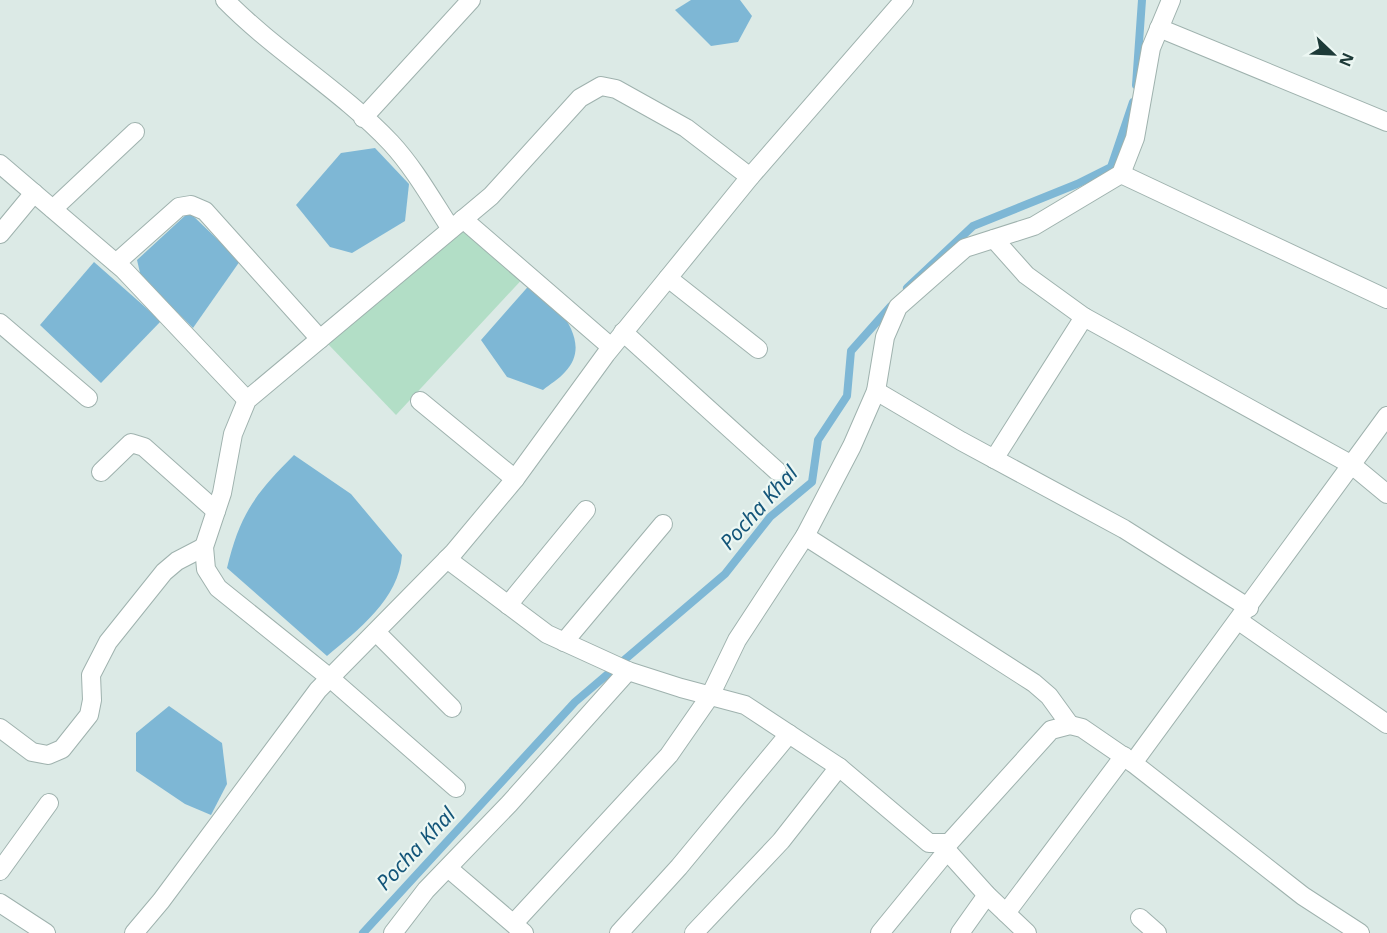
<svg xmlns="http://www.w3.org/2000/svg" width="1387" height="933" font-family="'Noto Sans',sans-serif">
<style>
.green{fill:#b2dec6}
.water{fill:#7eb7d5}
.lines{fill:none;stroke-linecap:round;stroke-linejoin:round}
.stream{stroke:#7eb7d5;stroke-width:8}
.minor-casing{stroke:#9fb2ae;stroke-width:20}
.minor{stroke:#fff;stroke-width:18}
.labels{text-anchor:middle;stroke-width:4.5;stroke-linejoin:round;paint-order:stroke}
.water-label{font-size:21px;font-style:italic;fill:#135579;stroke:#ecf7f3}
</style>
<rect width="100%" height="100%" fill="#dceae6"/>
<path class="green" d="M474 220 527 274 396 415 328 344Z"/>
<g class="water">
<path d="M691 0H740L752 16 738 42 711 46 675 10Z"/>
<path d="M375 148 409 184 405 221 352 253 330 247 296 205 341 153Z"/>
<path d="M189 212 240 261 193 328 141 277 137 260Z"/>
<path d="M94 262 161 321 101 383 40 325Z"/>
<path d="M533 281C554 303 595 341 565 372 559 379 550 384 543 390L507 377 481 340Z"/>
<path d="M294 455 351 494 402 555C399 599 358 630 327 656L227 568C240 514 255 494 294 455Z"/>
<path d="M169 706 222 743 227 784 211 815 185 804 136 771V733Z"/>
</g>
<g class="lines">
<g class="stream">
<path d="M1136 85 1142 0"/>
<path d="M907 288 973 226 1077 184 1111 167 1133 102"/>
<path d="M363 933 575 702 725 574 770 517 812 482 818 440 847 396 851 351 891 306"/>
</g>
<g class="minor-casing">
<g id="minor">
<path d="M225 0C276 52 341 90 391 143 415 169 432 200 451 229"/>
<path d="M1159 28 1387 122"/>
<path d="M363 118 471 0"/>
<path d="M0 164 124 270 247 400"/>
<path d="M1121 174 1387 299"/>
<path d="M53 209 135 132"/>
<path d="M463 219 611 347"/>
<path d="M0 234 34 193"/>
<path d="M994 239 1026 275 1084 317 1352 465 1387 494"/>
<path d="M116 263 179 207 191 205 205 211 320 339"/>
<path d="M668 278 758 349"/>
<path d="M0 323 88 398"/>
<path d="M623 332 777 471"/>
<path d="M876 391 961 441 1124 529 1249 608"/>
<path d="M420 401 515 479"/>
<path d="M994 459 1084 317"/>
<path d="M101 472 131 443 144 447 216 511"/>
<path d="M805 536 1034 683 1049 696 1070 725"/>
<path d="M447 559 547 634 628 671 681 688 745 705 839 767 929 843H949L1051 730 1070 725 1082 728 1133 763 1303 896 1360 933"/>
<path d="M508 605 586 510"/>
<path d="M1239 621 1387 724"/>
<path d="M376 632 452 708"/>
<path d="M564 642 663 524"/>
<path d="M0 728 32 752 48 755 62 749 89 715 92 700 91 675 108 642 164 572 177 561 204 547"/>
<path d="M1133 763 1387 416"/>
<path d="M456 788 330 678 218 588 206 569 204 547 222 493 233 434 247 400 491 196 580 98 601 86 616 89 686 128 750 177"/>
<path d="M941 844 987 895 1027 933"/>
<path d="M448 868 524 933"/>
<path d="M0 871 49 803"/>
<path d="M0 903 46 933"/>
<path d="M1006 913 1124 756"/>
<path d="M1140 918 1157 933"/>
<path d="M514 923 669 755 710 696 737 640 805 536 852 446 876 391 885 337 898 307 965 248 1034 226 1121 174 1135 138 1151 48 1171 0"/>
<path d="M134 933 161 901 318 690 454 552 515 479 606 354 668 278 750 177 904 0"/>
<path d="M393 933 426 890 509 804 628 671"/>
<path d="M619 933 679 867 789 734"/>
<path d="M694 933 781 841 839 767"/>
<path d="M880 933 947 851"/>
<path d="M960 933 987 895"/>
</g>
</g>
<use href="#minor" class="minor"/>
</g>
<g class="labels">
<g class="water-label">
<text transform="translate(759 508) rotate(-48)" y="7">Pocha Khal</text>
<text transform="translate(416 849) rotate(-47)" y="7">Pocha Khal</text>
</g>
</g>
<g transform="translate(1333 54) rotate(113)" stroke="#ecf7f3" stroke-width="4.5" paint-order="stroke">
<path d="M0-4.5L10 22L0 15L-10 22Z" fill="#1d3a38"/>
<text y="-9" font-size="16" font-weight="bold" text-anchor="middle" fill="#1d3a38">N</text>
</g>
</svg>
